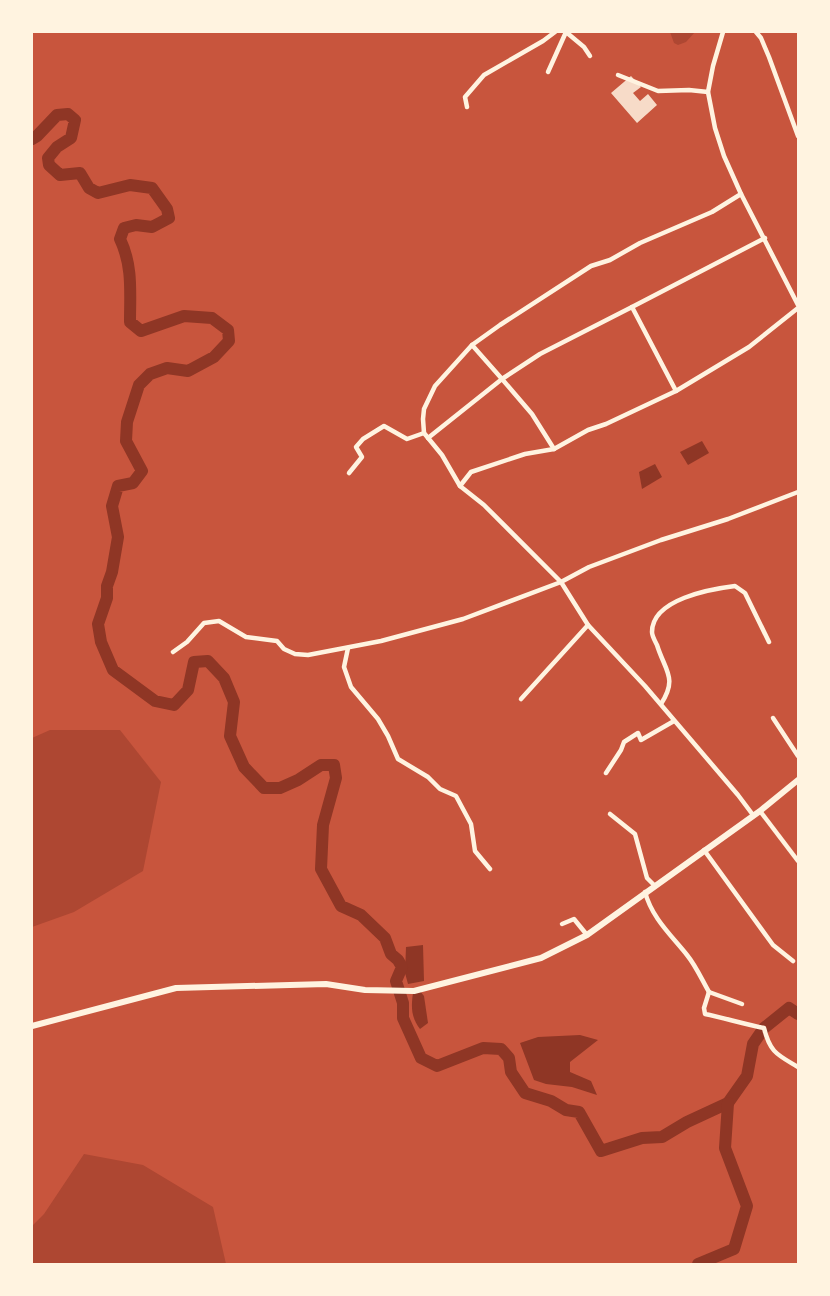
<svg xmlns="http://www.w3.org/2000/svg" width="830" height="1296" font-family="Quicksand,sans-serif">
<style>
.green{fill:#ae4732}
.water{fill:#8f3625}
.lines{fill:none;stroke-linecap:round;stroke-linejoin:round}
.river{stroke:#8f3625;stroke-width:12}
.building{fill:#f7dbc8}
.minor{stroke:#fff3e0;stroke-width:4.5}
.secondary{stroke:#fff3e0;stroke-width:6}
</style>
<rect width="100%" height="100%" fill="#c8553d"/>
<g class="green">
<path d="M670 32H695L686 42 678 45 674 43Z"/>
<path d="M50 730H120L161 782 143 871 74 912 32 927V738Z"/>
<path d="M84 1154 143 1165 213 1207 226 1264H32V1226L44 1214Z"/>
</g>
<g class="water">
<path d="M702 441 709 453 688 465 680 452Z"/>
<path d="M655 464 662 477 642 489 639 472Z"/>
<path d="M423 945 424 981 408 984 405 973 406 947Z"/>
<path d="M420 991 424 996 428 1023 420 1029C411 1017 411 1007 413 993Z"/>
<path d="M580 1035 598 1040 570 1062V1072L591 1081 597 1095 572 1087 546 1084 534 1080 520 1043 538 1037Z"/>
</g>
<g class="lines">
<g class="river">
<path d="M32 139 37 136 57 115 68 114 75 120 71 138 57 147 48 158 49 165 60 175 80 173 89 188 98 193 130 185 152 188 167 209 169 218 152 227 136 225 124 228 120 239C133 266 130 293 130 322L141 331 184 316 212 318 228 330 229 341 214 357 188 371 167 368 150 374 139 385 127 422 126 441 142 471 133 483 118 486 112 506 118 537 112 572 107 586V598L98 624 101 642 113 670 155 701 174 705 188 690 194 662 208 661 224 678 234 702 230 736 244 767 264 788H280L298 780 321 765H334L336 778 323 825 321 869 341 906 361 915 385 938 391 954 398 960 402 967 396 981 403 1003V1018L421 1058 437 1066 483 1048 501 1049 509 1058 511 1072 525 1093 551 1101 566 1110 579 1112 601 1151 642 1138 662 1137 687 1122 728 1103 747 1076 753 1044 764 1028 789 1008 798 1014"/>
<path d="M698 1264 734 1249 747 1206 725 1148 728 1103"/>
</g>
</g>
<path class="building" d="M631 76 641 87 633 93 640 101 648 94 657 105 637 123 611 93Z"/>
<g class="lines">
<g class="minor">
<path d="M566 32 584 47 590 56"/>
<path d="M723 32 713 66 708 92 715 128 724 156 741 194 712 212 640 243 610 260 591 266 500 325 472 345 435 386 424 409 423 419 424 433 442 455 460 486 484 505 561 582 588 625 645 686 738 795 753 815"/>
<path d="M756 32 761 38 769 57 798 136"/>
<path d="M548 72 566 32"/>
<path d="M618 75 658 91 689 90 708 92"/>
<path d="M467 107 465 97 484 75 543 41 555 32"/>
<path d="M741 194 798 305"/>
<path d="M632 307 765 238"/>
<path d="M428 438 502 379 472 345"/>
<path d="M554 449 532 414 502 379 540 354 632 307 676 391"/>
<path d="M349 473 362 457 356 447 363 439 384 426 407 439 424 433"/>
<path d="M460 486 471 472 525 454 554 449 588 430 606 424 676 391 749 347 798 308"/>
<path d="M348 648 344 667 351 687 378 719 388 736 398 759 428 777 440 789 456 796 471 824 475 851 490 869"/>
<path d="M173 652 187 642 204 623 219 621 246 637 277 641 284 649 295 654 308 655 381 641 463 619 561 582 589 567 661 540 728 519 798 492"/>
<path d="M521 699 588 625"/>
<path d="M661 704C678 678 665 671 657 645 655 641 652 636 652 632 652 599 711 589 735 586L745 593 769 642"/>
<path d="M773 718 798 756"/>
<path d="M606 773 621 750 624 742 638 733 641 740 674 721"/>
<path d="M760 811 798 861"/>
<path d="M610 814 635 834 647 878 655 886"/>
<path d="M704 850 773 945 793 961"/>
<path d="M645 892C652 918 671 935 687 955 696 966 702 980 709 992L742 1004"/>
<path d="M562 924 574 919 587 935"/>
<path d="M709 992 704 1008 705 1014C724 1018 744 1024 764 1028 770 1053 778 1055 798 1067"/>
</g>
<path class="secondary" d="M32 1026 176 988 326 984 365 990 414 991 541 958 587 935 760 811 798 780"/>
</g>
<rect width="830" height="1296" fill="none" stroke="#fff3e0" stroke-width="66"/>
</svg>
